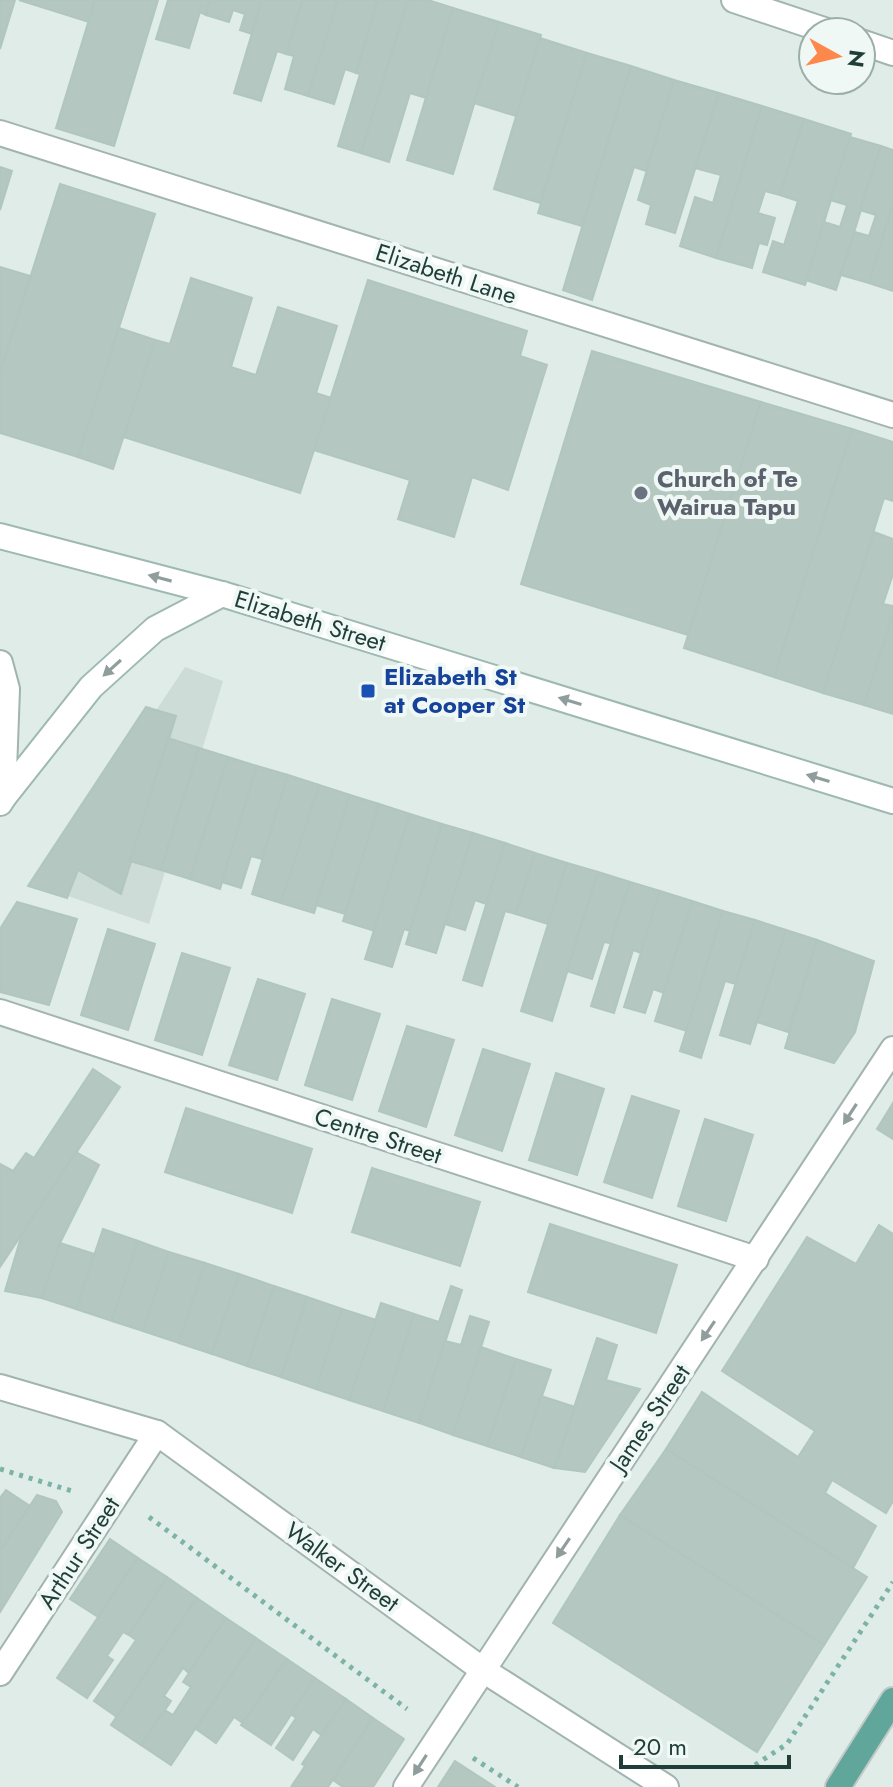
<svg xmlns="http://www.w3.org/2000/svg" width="893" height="1787" font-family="Jost,sans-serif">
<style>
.built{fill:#cddcd7}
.building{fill:#b4c7c1;stroke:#b1c6bf;stroke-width:2}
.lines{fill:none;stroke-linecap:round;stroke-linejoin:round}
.service-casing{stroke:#a2b4af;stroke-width:28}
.minor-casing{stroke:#a2b4af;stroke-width:28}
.secondary-casing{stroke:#9db9b1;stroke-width:28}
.primary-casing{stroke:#c0c9c7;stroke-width:28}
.path{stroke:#7db3a7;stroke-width:5;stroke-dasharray:4 6;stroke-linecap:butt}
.service{stroke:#fff;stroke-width:24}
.minor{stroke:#fff;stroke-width:24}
.secondary{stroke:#fff;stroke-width:24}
.primary{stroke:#60a69a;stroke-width:24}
.oneway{fill:#8f9e9c}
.worship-dot{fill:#6b7280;stroke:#f0f8f5;stroke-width:3}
.transit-dot{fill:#1a4fb4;stroke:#f0f8f5;stroke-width:3}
.labels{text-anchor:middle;stroke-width:8;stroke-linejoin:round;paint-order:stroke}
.street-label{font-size:24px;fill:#1f3e38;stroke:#f0f8f5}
.worship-label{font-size:24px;font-weight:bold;fill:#5b616d;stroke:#f0f8f5;text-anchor:start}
.transit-label{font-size:24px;font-weight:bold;fill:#164399;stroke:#f0f8f5;text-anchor:start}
</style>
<rect width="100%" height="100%" fill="#dfece7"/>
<path class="built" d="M185 667 223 681 149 924 39 886Z"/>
<g class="building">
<path d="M0 0H15L0 49Z"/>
<path d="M19 0H95L89 22Z"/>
<path d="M95 0H158L114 146 56 128Z"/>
<path d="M168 0H210L206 15 200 12 189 48 156 39Z"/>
<path d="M210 0H262L252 34 240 30 245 14 233 10 229 22 206 15Z"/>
<path d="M262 0H303L286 54 277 51 261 101 234 93Z"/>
<path d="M303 0H338L308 96 285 89 294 56 286 54Z"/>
<path d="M338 0H378L356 73 345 69 334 104 308 96Z"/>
<path d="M378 0H408L361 153 338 146 360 74 356 73Z"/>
<path d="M408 0H428L453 8 426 98 410 93 389 162 361 153Z"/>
<path d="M453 8 499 22 453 174 407 160Z"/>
<path d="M499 22 541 35 516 116 474 103Z"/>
<path d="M540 38 587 53 540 203 494 189Z"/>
<path d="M587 53 631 66 582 226 538 213Z"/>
<path d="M631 66 674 80 646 171 634 167 592 300 563 290Z"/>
<path d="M674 80 719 93 675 233 646 224 651 205 638 200Z"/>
<path d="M719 93 762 106 716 258 680 246 695 197 713 203 721 175 695 168Z"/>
<path d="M762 106 804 119 780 195 765 191 758 213 775 218 767 245 759 243 752 268 716 258Z"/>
<path d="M804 119 851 134 805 285 763 272 773 241 784 245 798 201 780 195Z"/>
<path d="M850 137 881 146 836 290 806 280 824 222 840 227 847 205 830 200Z"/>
<path d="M881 146 893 150V204L869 283 841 275 855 232 869 236 876 215 860 210Z"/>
<path d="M0 167 12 171 0 210Z"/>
<path d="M60 184 155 214 78 457 0 433V372Z"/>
<path d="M893 204V291L869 283Z"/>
<path d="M0 267 30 276 0 372Z"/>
<path d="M191 278 252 298 231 367 256 375 278 307 337 326 316 393 331 398 300 493 124 437 155 340 170 344Z"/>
<path d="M368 280 527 331 520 356 547 365 508 490 472 477 454 537 398 519 410 480 314 450Z"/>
<path d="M119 328 155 340 113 469 78 457Z"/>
<path d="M592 351 761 402 688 635 521 584Z"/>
<path d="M761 402 852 429 774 677 684 648Z"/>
<path d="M852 429 893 442V501L884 498 823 693 774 677Z"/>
<path d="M874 532 893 539V574L883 604 893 606V614L864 705 823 693Z"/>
<path d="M893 614V714L864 705Z"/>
<path d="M146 707 176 716 121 894 78 870 67 898 28 886Z"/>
<path d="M168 738 199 748 161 870 130 861Z"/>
<path d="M199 748 228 757 190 879 161 870Z"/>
<path d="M228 757 257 766 220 889 190 879Z"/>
<path d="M257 766 288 775 262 859 251 856 241 888 222 882Z"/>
<path d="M288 775 319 785 281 903 252 894Z"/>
<path d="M319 785 350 795 314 913 281 903Z"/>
<path d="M350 795 379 804 345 914 316 905Z"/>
<path d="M379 804 410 814 375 931 343 921Z"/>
<path d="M410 814 442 824 410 931 404 929 392 967 365 959Z"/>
<path d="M442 824 473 833 436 953 406 944Z"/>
<path d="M473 833 505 843 486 904 475 900 465 930 445 924Z"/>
<path d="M505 843 535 853 516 914 505 911 482 986 463 980Z"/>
<path d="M535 853 567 863 548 924 516 914Z"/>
<path d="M567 863 598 872 552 1021 521 1011Z"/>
<path d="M598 872 630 882 610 943 604 942 592 979 567 971Z"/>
<path d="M630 882 660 891 641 953 633 950 614 1013 591 1006Z"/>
<path d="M660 891 692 901 664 993 653 989 645 1013 624 1007Z"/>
<path d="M692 901 723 911 687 1031 655 1021Z"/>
<path d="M17 902 77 919 49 1005 0 992V929Z"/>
<path d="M723 911 755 920 736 984 725 981 701 1058 680 1051Z"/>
<path d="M755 920 786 930 750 1044 720 1035Z"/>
<path d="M108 929 155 944 128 1030 81 1015Z"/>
<path d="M786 930 817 940 788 1032 757 1022Z"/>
<path d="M817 940 874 961 855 1032 834 1063 785 1048Z"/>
<path d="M182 953 230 968 202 1055 155 1040Z"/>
<path d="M258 979 305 994 277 1080 229 1065Z"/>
<path d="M332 999 380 1014 352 1100 305 1085Z"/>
<path d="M407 1026 454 1040 426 1127 379 1111Z"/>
<path d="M483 1049 530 1064 502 1151 455 1135Z"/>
<path d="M93 1069 120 1087 0 1267V1164L13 1171 26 1153 34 1158Z"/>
<path d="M556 1073 604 1089 577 1175 529 1160Z"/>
<path d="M632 1096 679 1111 652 1198 604 1182Z"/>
<path d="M893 1103V1139L877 1129Z"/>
<path d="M186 1108 312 1149 292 1213 165 1172Z"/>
<path d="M705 1119 753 1135 726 1221 678 1206Z"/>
<path d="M76 1152 99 1165 60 1243 42 1298 5 1291 22 1234Z"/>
<path d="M372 1168 480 1202 460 1266 352 1232Z"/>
<path d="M550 1224 677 1265 656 1333 528 1292Z"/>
<path d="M879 1225 893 1234V1501L886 1513 832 1480 825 1493 876 1526 853 1568 666 1449 702 1392 798 1457 815 1431 722 1371 807 1237 856 1264Z"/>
<path d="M103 1229 138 1241 112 1321 76 1309Z"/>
<path d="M138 1241 169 1252 143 1331 112 1321Z"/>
<path d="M60 1243 94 1254 76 1309 42 1298Z"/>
<path d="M169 1252 205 1263 179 1343 143 1331Z"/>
<path d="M205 1263 239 1274 212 1354 179 1343Z"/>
<path d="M239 1274 274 1286 247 1366 212 1354Z"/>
<path d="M274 1286 307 1297 281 1377 247 1366Z"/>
<path d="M451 1286 462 1290 419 1423 383 1411 414 1314 439 1322Z"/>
<path d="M307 1297 342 1309 316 1389 281 1377Z"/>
<path d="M381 1303 414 1314 383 1411 349 1400Z"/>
<path d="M342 1309 376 1320 349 1400 316 1389Z"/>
<path d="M470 1316 489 1322 453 1435 419 1423 445 1341 461 1345Z"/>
<path d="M597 1338 617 1345 606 1380 640 1389 585 1472 554 1468Z"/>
<path d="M481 1347 516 1359 487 1446 453 1435Z"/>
<path d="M516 1359 551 1370 521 1457 487 1446Z"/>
<path d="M541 1396 575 1407 554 1468 521 1457Z"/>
<path d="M666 1449 867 1577 824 1645 620 1515Z"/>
<path d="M6 1490 30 1506 0 1551V1498Z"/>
<path d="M37 1495 56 1501 62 1512 0 1612V1551Z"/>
<path d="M620 1515 824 1645 757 1752 553 1623Z"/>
<path d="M110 1539 138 1558 98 1617 70 1599Z"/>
<path d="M138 1558 167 1577 129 1635 123 1632 107 1656 113 1660 87 1698 57 1678Z"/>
<path d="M167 1577 197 1598 117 1717 94 1701 136 1640 129 1635Z"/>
<path d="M197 1598 226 1618 189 1673 183 1668 164 1696 171 1701 141 1745 111 1725Z"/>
<path d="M226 1618 256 1638 171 1765 141 1745 165 1710 173 1715 191 1687 183 1682Z"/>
<path d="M256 1638 287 1659 243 1723 234 1717 216 1743 196 1729Z"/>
<path d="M287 1659 315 1678 271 1745 241 1725Z"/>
<path d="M315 1678 346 1699 321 1735 313 1729 293 1760 276 1748 296 1718 291 1714Z"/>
<path d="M346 1699 373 1718 328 1787H291L305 1766 302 1764Z"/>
<path d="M373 1718 404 1739 373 1787H343L333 1780Z"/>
<path d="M455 1761 495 1787H438Z"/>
</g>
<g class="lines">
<g class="service-casing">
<g id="service">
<path d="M0 133 893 415"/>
<path d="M406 1787 893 1049"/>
</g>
</g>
<g class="minor-casing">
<g id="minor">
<path d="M734 0 830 32"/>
<path d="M861 42 893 53"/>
<path d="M0 663 7 689 3 798 0 803"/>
<path d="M0 1012 756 1259"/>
<path d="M0 1387 157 1433 483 1670 666 1787"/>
<path d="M0 1673 157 1433"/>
</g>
</g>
<g class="secondary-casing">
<g id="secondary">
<path d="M0 536 222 594 893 801"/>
<path d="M3 798 91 687 155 629 222 594"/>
</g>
</g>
<g class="primary-casing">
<path id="primary" d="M838 1787 893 1700"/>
</g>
<g class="path">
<path d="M0 1469 72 1491"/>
<path d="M149 1517 407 1709"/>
<path d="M473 1758 518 1787"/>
<path d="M755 1765 787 1744 893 1582"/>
</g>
<use href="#service" class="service"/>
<use href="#minor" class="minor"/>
<use href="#secondary" class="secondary"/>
<use href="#primary" class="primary"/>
</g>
<defs><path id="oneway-solid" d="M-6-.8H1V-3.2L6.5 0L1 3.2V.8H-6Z" transform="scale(2)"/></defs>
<g class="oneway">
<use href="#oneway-solid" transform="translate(160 578) rotate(-165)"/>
<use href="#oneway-solid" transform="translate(112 668) rotate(138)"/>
<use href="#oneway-solid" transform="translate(570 701) rotate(-163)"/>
<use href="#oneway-solid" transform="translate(818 778) rotate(-163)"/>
<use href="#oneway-solid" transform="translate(850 1114) rotate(123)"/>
<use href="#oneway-solid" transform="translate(708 1331) rotate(124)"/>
<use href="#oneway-solid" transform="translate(563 1548) rotate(124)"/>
<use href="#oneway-solid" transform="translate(420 1765) rotate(123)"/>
</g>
<circle class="worship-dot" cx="641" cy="493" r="8"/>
<rect class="transit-dot" x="360" y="683" width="16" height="16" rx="4"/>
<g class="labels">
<g class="street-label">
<text transform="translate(446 274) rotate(18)" y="8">Elizabeth Lane</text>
<text transform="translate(310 621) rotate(17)" y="8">Elizabeth Street</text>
<text transform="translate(378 1136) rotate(18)" y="8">Centre Street</text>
<text transform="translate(650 1418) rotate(-56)" y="8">James Street</text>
<text transform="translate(79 1553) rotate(-57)" y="8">Arthur Street</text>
<text transform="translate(342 1567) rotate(36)" y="8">Walker Street</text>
</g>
<g class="worship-label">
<text x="657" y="487">Church of Te<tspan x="657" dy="28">Wairua Tapu</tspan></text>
</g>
<g class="transit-label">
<text x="384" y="685">Elizabeth St<tspan x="384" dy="28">at Cooper St</tspan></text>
</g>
</g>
<g transform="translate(837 56) rotate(98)"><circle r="38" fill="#f0f8f5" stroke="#9caea9" stroke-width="2"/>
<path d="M0-6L14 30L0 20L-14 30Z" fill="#fe874b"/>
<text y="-12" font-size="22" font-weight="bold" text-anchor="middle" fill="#1f3e38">N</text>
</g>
<path d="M621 1755v12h168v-12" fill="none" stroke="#1f3e38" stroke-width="4"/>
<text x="633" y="1755" font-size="24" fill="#1f3e38" stroke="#f0f8f5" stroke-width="6" paint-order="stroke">20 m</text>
</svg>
